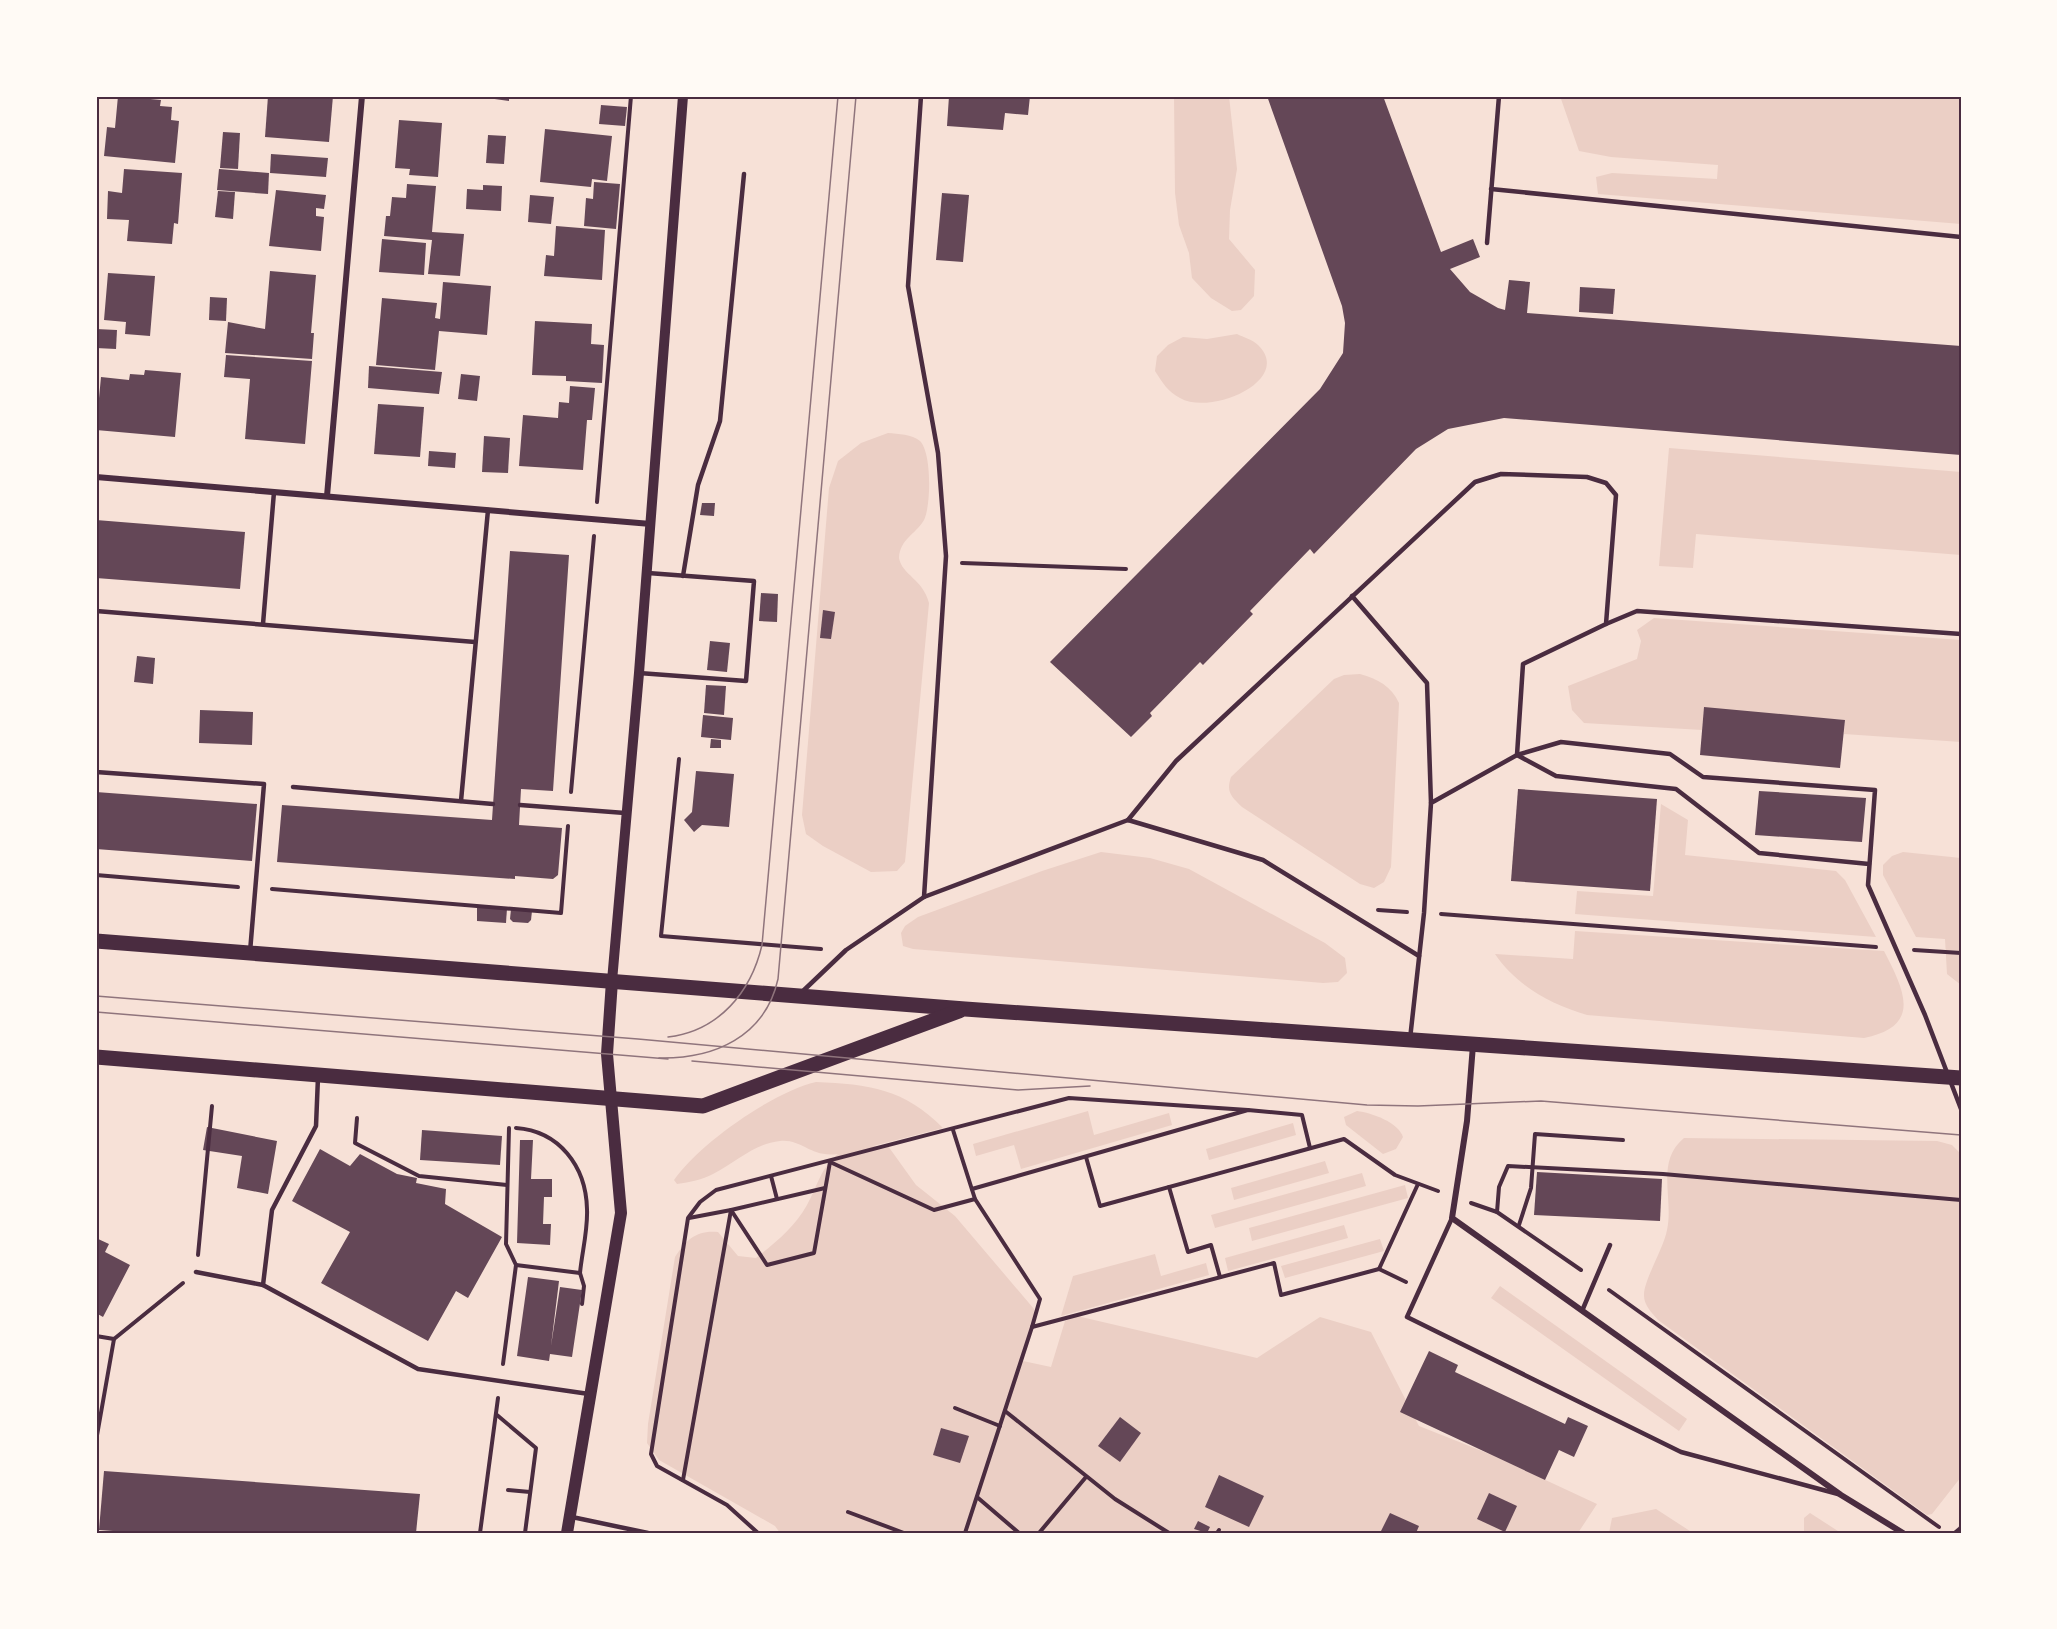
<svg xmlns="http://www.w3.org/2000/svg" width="2057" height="1629" font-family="Commissioner,sans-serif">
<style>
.green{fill:#ebcfc5}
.building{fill:#644757}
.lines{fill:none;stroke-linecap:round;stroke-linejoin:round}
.path{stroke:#4a2c40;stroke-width:4}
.service{stroke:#4a2c40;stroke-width:4.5}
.minor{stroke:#4a2c40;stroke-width:6}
.tertiary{stroke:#4a2c40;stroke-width:10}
.secondary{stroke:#4a2c40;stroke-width:12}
.primary{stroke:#4a2c40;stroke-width:15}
.tram{stroke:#8f747c;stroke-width:1.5}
.neatline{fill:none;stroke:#4a2c40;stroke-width:2}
</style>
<rect width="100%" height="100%" fill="#f7e1d7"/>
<g class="green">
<path d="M1174 96H1229L1237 169 1230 210 1229 239 1255 270 1254 296 1241 310 1232 311 1211 298 1192 278 1189 253 1179 225 1175 193Z"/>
<path d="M1560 96H1961V224L1598 194 1596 177 1612 173 1717 179 1718 165 1611 157 1579 151Z"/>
<path d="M1237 334C1243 337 1253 340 1258 345 1294 380 1211 416 1180 398 1168 392 1162 382 1155 371L1157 356 1168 345 1183 337 1207 339Z"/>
<path d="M888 433C898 434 912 434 920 441 932 453 931 506 924 520 915 535 900 539 899 558 902 575 923 579 929 603L905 862 897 871 871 872 823 846 806 834 802 815 829 488 838 461 861 443Z"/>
<path d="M1669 448 1961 472V555L1696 534 1693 568 1659 566Z"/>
<path d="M1654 618 1961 640V742L1844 734 1845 720 1704 709 1702 730 1584 723 1572 710 1568 686 1637 659 1641 641 1637 630Z"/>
<path d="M1360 674C1378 679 1391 686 1399 703L1391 867 1384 882 1374 888 1360 884 1242 807C1231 796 1226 792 1231 777L1334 679 1344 675Z"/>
<path d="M1661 804 1688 820 1685 855 1836 871 1845 880 1876 937 1575 914 1577 891 1653 896Z"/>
<path d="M1101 852 1150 858 1189 869 1325 943 1345 958 1347 973 1338 982 1323 983 913 949 903 946 901 933 905 926 918 917 1042 871Z"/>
<path d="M1903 852 1961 858V985L1947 974 1945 939 1916 937 1883 875V865L1892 856Z"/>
<path d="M1575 931 1884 951C1904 990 1923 1026 1864 1038L1587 1015C1550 1004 1517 986 1495 954L1573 959Z"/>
<path d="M816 1082C869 1084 905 1089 943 1128L873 1146H888L916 1185 955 1216 1034 1309 1036 1321 1023 1361 1051 1367 1065 1321 1077 1316 1257 1358 1320 1317 1371 1332 1419 1426 1492 1455 1597 1504 1578 1533H780L775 1526 659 1460 647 1443 648 1424 675 1257C686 1240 696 1230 718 1232L738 1256 756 1258C776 1242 794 1228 807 1205 817 1187 821 1167 838 1154 810 1158 803 1139 780 1141 753 1144 737 1162 713 1174 702 1180 690 1182 677 1184L674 1180C700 1143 773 1092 816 1082Z"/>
<path d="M1088 1111 1094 1135 1169 1113 1172 1125 1021 1169 1014 1145 976 1156 973 1144Z"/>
<path d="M1357 1111C1372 1113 1398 1122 1403 1137L1396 1149 1383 1154 1346 1125 1344 1117Z"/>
<path d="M1293 1123 1296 1135 1209 1160 1206 1149Z"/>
<path d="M1684 1138 1937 1141 1952 1145 1961 1154V1477L1932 1514 1927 1515 1658 1320C1652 1313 1644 1305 1644 1296 1643 1281 1664 1248 1667 1230 1674 1198 1655 1162 1684 1138Z"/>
<path d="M1325 1161 1329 1173 1234 1200 1231 1188Z"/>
<path d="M1362 1173 1366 1186 1215 1228 1211 1215Z"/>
<path d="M1405 1185 1408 1198 1252 1241 1249 1228Z"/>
<path d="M1344 1225 1348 1238 1228 1271 1225 1258Z"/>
<path d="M1380 1239 1384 1251 1285 1278 1281 1266Z"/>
<path d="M1155 1254 1161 1276 1206 1263 1209 1275 1061 1316 1073 1276Z"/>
<path d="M1500 1286 1687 1419 1679 1431 1491 1298Z"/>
<path d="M1656 1509 1693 1533H1609L1612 1518Z"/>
<path d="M1810 1513 1841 1533H1804V1518Z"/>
</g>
<g class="building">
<path d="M118 96 161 100 160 106 172 107 171 120 179 121 175 163 104 156 107 127 115 128Z"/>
<path d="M268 96H333L329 142 265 137Z"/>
<path d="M473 96H509V101Z"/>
<path d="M949 96H1030L1028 115 1005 113 1003 130 947 126Z"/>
<path d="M1267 96H1383L1441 252 1473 239 1480 257 1450 269 1470 292 1498 308 1505 310 1509 280 1530 282 1527 313 1961 346V455L1504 418 1448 429 1416 449 1314 554 1310 549 1250 611 1253 614 1203 665 1200 662 1150 713 1152 716 1131 737 1050 662 1320 389 1343 353 1345 323 1342 306Z"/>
<path d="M601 105 627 107 625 126 599 124Z"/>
<path d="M399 120 442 123 438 177 409 175 410 169 395 168Z"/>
<path d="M545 129 612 136 607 181 592 179 591 187 540 182Z"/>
<path d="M223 132 240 133 238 169 220 168Z"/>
<path d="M488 135 506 136 504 164 486 163Z"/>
<path d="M271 154 328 158 326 177 270 173Z"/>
<path d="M124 169 182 173 178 224 174 223 172 244 127 241 129 220 107 219 108 191 122 193Z"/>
<path d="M219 169 269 173 268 194 217 190Z"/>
<path d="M594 182 620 184 616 229 584 226 586 198 593 199Z"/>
<path d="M407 184 436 186 432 232 464 234 460 276 428 274 432 240 384 236 386 216H390L392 197 406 198Z"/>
<path d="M483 185 502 186 501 211 466 209 467 189 483 190Z"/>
<path d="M276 190 326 195 324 209 316 208V216L324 217 321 251 269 246Z"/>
<path d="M218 191 235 192 233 219 215 217Z"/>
<path d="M942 193 969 195 963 262 936 260Z"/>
<path d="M530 195 554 197 551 224 528 222Z"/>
<path d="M556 226 605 230 602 280 544 276 546 255 554 256Z"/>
<path d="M382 239 426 243 424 275 379 272Z"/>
<path d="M270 271 316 275 311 333H314L312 359 225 353 228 322 265 329Z"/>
<path d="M108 273 155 276 150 336 125 334 126 322 104 320Z"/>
<path d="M443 282 491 286 487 335 439 331 435 370 376 365 382 298 437 303 435 318 440 319Z"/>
<path d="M1580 287 1615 289 1613 314 1579 312Z"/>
<path d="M210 297 227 298 226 321 209 320Z"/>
<path d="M535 321 592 324 591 344 604 345 602 383 566 381V376L532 375Z"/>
<path d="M96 329 117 330 116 349 96 348Z"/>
<path d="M226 355 312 361 305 444 245 439 250 379 224 377Z"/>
<path d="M369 366 442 372 439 394 368 388Z"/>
<path d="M145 370 181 373 175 437 96 430 101 377 129 380 130 374 144 375Z"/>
<path d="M461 374 480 376 477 401 458 399Z"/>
<path d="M570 386 595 388 592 420H587L583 470 519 466 523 415 558 418 559 402 569 403Z"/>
<path d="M378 404 424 407 420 457 374 454Z"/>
<path d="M484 436 510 438 508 473 482 472Z"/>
<path d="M429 451 456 453 455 468 428 466Z"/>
<path d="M702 503H715L714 516 700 515Z"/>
<path d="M96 520 245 532 240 589 96 578Z"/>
<path d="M510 551 569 555 553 791 521 789 519 825 562 828 558 875 553 879 515 876V879L277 862 282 805 492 820Z"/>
<path d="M761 593 778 594 777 622 759 621Z"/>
<path d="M823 610 835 612 831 639 820 638Z"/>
<path d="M710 641 730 643 727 672 707 670Z"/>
<path d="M137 656 155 658 153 684 134 682Z"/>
<path d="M706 685 726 686 724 715 704 713Z"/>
<path d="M1704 707 1845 720 1840 768 1700 755Z"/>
<path d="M200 710 253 712 252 745 199 743Z"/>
<path d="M703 715 733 718 731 740 701 737Z"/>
<path d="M711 739 721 740V748H710Z"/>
<path d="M696 771 734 774 729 827 702 825 694 832 684 820 692 812Z"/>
<path d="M1518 789 1657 799 1650 891 1511 881Z"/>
<path d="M1759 791 1866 798 1862 842 1755 835Z"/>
<path d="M96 792 257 804 252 861 96 849Z"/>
<path d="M477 906 507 908 506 923 477 921Z"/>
<path d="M511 909 532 911 531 920 528 923 513 922 510 919Z"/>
<path d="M207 1127 277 1141 268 1194 237 1188 242 1156 203 1150Z"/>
<path d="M422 1130 502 1136 500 1165 420 1160Z"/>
<path d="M520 1140H533L531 1179H552V1197H544L543 1224H551L550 1245 517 1243Z"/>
<path d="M320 1149 350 1166 360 1154 397 1174 417 1178 416 1183 446 1189 445 1204 502 1237 468 1298 456 1291 428 1341 321 1283 350 1232 292 1201Z"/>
<path d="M1537 1172 1662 1179 1660 1221 1534 1215Z"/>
<path d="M96 1238 109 1244 105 1252 130 1265 103 1317 96 1313Z"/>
<path d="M528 1277 559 1281 551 1346 560 1287 582 1290 572 1357 550 1354 549 1361 517 1356Z"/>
<path d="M1429 1351 1458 1365 1455 1372 1565 1424 1568 1417 1588 1426 1574 1457 1559 1450 1545 1480 1400 1412Z"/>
<path d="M1120 1417 1141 1433 1120 1462 1098 1446Z"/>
<path d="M941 1428 969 1436 960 1463 933 1455Z"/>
<path d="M104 1471 420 1494 416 1533H141L99 1530Z"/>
<path d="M1219 1475 1264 1496 1249 1527 1205 1507Z"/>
<path d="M1489 1493 1517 1506 1505 1532 1477 1519Z"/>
<path d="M1390 1513 1419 1526 1416 1533H1380Z"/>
<path d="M1198 1521 1210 1527 1207 1533 1194 1529Z"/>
</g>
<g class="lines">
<g class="path">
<path d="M597 502 631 96"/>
<path d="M962 563 1126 569"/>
<path d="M679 759 661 936 821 949"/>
<path d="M571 792 594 536"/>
<path d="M96 875 238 887"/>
<path d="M272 889 561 913 568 826"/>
<path d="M1378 910 1407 912"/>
<path d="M1441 914 1876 947"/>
<path d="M1914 950 1961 953"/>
<path d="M357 1118 355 1143 419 1176 507 1185"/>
<path d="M516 1128C559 1131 586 1166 587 1209 588 1230 582 1252 580 1273L516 1265"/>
<path d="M953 1130 975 1199 1040 1299 1032 1327 1274 1263 1281 1295 1379 1269 1406 1282"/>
<path d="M1086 1157 1100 1206 1344 1139 1395 1175 1438 1191"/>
<path d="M830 1162 934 1210 975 1199"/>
<path d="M771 1176 777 1199"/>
<path d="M1169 1187 1188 1252 1211 1245 1220 1277"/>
<path d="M972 1189 1248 1110 1302 1115 1310 1148"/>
<path d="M1471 1203 1497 1212"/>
<path d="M689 1218 731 1210 767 1265 814 1253 830 1162"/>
<path d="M1519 1225 1531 1188 1535 1134 1623 1140"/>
<path d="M198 1255 212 1106"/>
<path d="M1379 1269 1418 1184"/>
<path d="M1581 1270 1497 1212 1499 1187 1508 1166 1663 1174 1961 1200"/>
<path d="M580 1273 584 1286 582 1304"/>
<path d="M1609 1290 1939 1527"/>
<path d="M96 1336 114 1339 183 1283"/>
<path d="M503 1364 516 1265 506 1244 509 1128"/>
<path d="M955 1408 1000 1426"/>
<path d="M1005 1411 1115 1499 1169 1533"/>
<path d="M497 1415 536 1448 525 1533"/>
<path d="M96 1441 114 1339"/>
<path d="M683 1480 731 1210 825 1188"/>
<path d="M508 1490 530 1492"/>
<path d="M977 1497 1019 1533"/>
<path d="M848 1512 904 1533"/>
<path d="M480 1533 498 1398"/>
<path d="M758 1533 727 1505 657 1466 651 1454 688 1218 700 1202 716 1190 1069 1098 1248 1110"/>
<path d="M965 1533 1032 1327"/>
<path d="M1039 1533 1086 1477"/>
<path d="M1217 1533 1219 1530"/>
</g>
<g class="service">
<path d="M921 96 908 286 938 453 946 556 924 897"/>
<path d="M1491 189 1961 237"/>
<path d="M1487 243 1499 96"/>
<path d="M683 576 698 485 720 421 744 174"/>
<path d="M1352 596 1427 683 1431 803"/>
<path d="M96 611 475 642"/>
<path d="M263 624 274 492"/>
<path d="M1606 624 1637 611 1961 634"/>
<path d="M639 673 746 681 754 581 648 573"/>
<path d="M1517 755 1556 776 1676 789 1759 853 1869 864"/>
<path d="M96 772 264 784 250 952"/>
<path d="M293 787 493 804"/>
<path d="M461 801 488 510"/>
<path d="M520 805 625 813"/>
<path d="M1128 820 1176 761 1475 482 1501 474 1587 477 1606 483 1616 495 1606 624 1523 664 1517 755"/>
<path d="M803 991 846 950 924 897 1128 820 1263 860 1419 956"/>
<path d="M1410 1039 1424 913 1431 803 1517 755 1561 742 1670 754 1703 777 1875 790 1868 885 1925 1015 1961 1109"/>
<path d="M1452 1218 1407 1317 1681 1452 1838 1494"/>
<path d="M196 1272 263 1285 418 1369 589 1394"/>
<path d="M263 1285 272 1210 316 1126 318 1077"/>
<path d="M1582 1311 1610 1245"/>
<path d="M572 1517 648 1533"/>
<path d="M1955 1533 1961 1528"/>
</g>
<g class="minor">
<path d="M96 477 651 524"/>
<path d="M327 496 362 96"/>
<path d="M1473 1045 1467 1121 1452 1218 1841 1495 1903 1533"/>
</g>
<path class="tertiary" d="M612 981 639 673 683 96"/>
<path class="secondary" d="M567 1533 621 1213 607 1054 612 981"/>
<g class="primary">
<path d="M96 941 965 1009 1961 1078"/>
<path d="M96 1057 703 1106 959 1011"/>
</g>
<g class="tram">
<path d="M96 996 638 1039 1367 1105 1418 1106 1541 1101 1961 1135"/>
<path d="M96 1012 668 1059"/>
<path d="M668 1037C719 1031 751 992 762 945L838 96"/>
<path d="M659 1058C714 1059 765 1037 778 979L856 96"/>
<path d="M692 1061 1018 1090 1090 1086"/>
</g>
</g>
<rect width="2057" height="1629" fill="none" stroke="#fffaf5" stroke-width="195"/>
<rect x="98" y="98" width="1862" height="1434" class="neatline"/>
</svg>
